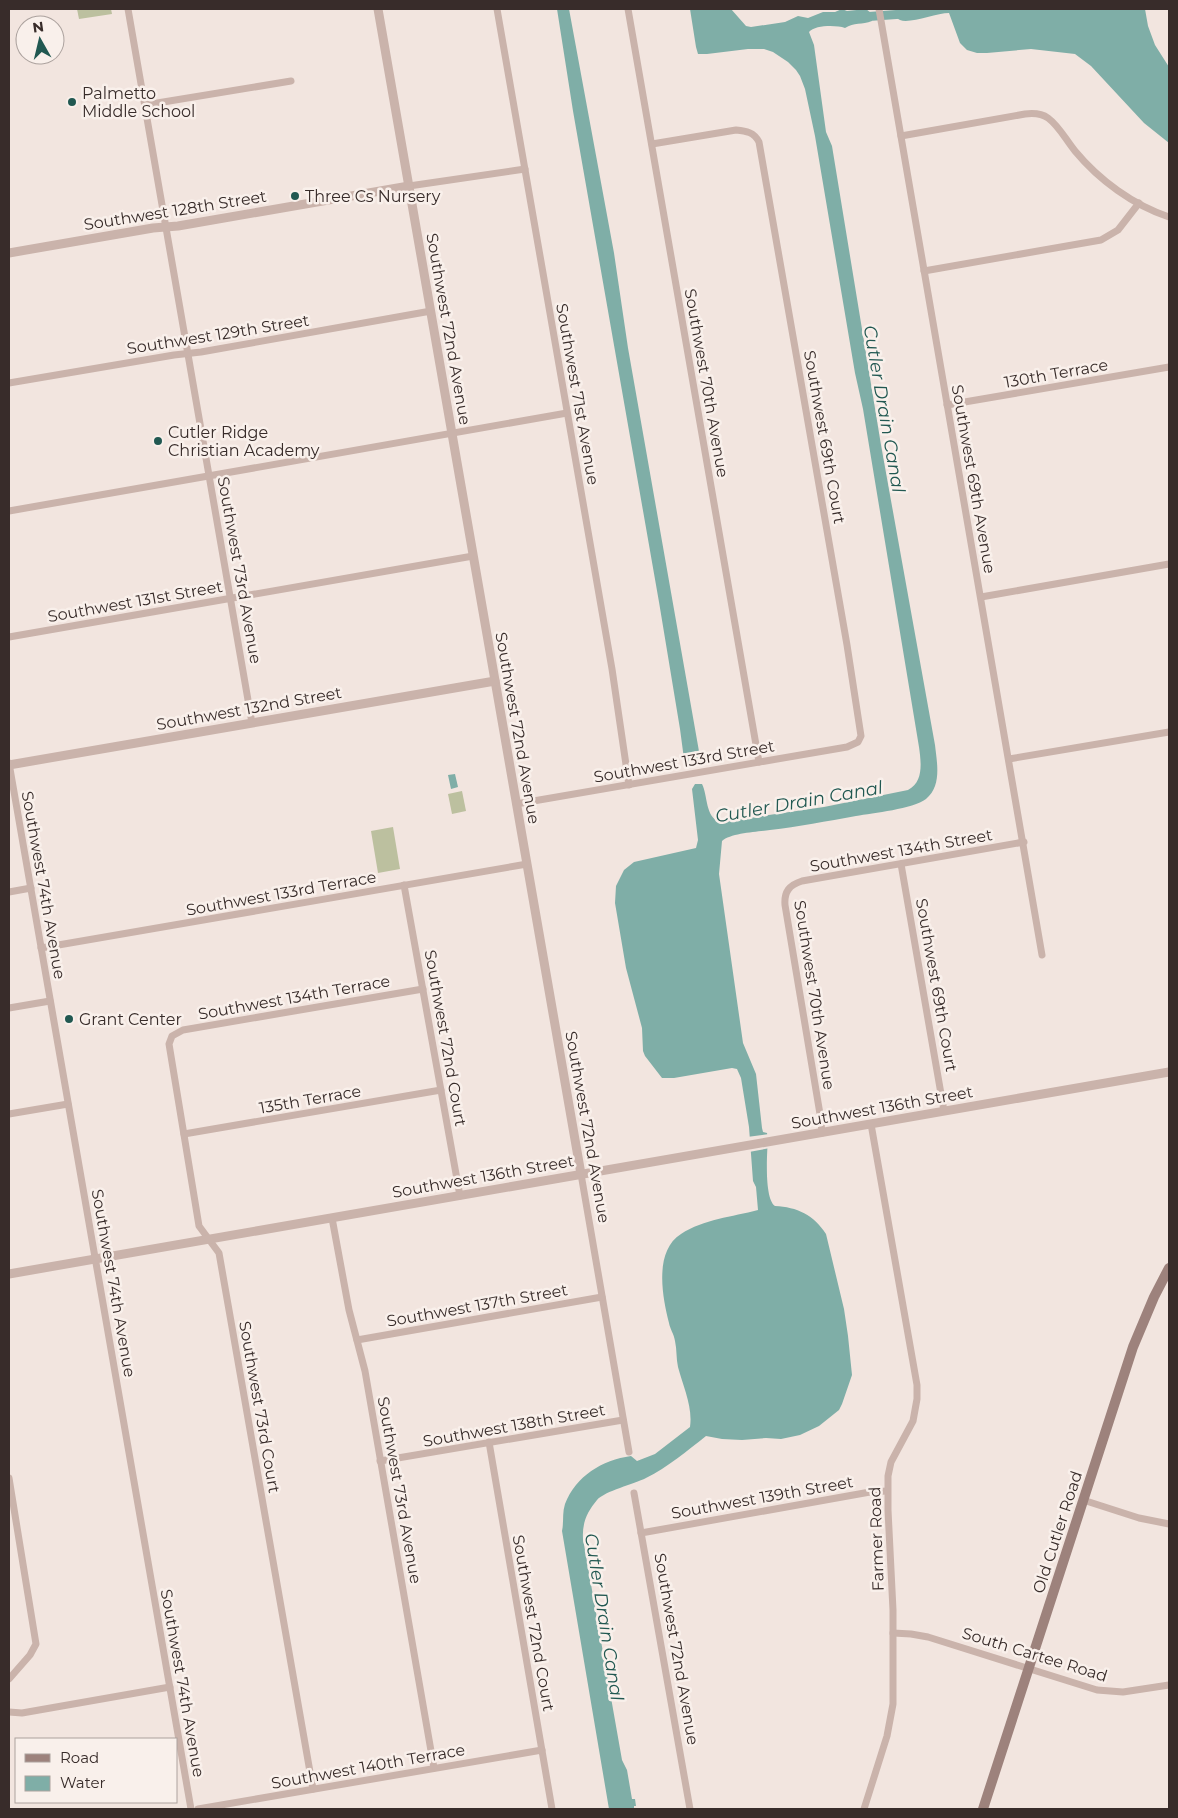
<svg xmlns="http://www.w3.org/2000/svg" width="1178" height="1818" font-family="Montserrat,sans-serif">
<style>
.green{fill:#bcc09f}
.water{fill:#7faea7}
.pier{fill:#f2e5df}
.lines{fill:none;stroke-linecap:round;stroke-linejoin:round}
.canal{stroke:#7faea7;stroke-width:9}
.minor{stroke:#cab3ab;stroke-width:7}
.tertiary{stroke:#cab3ab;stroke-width:9}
.secondary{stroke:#9d827c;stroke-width:10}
.poi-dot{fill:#215851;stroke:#f9f0eb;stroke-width:2}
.labels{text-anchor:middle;stroke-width:5;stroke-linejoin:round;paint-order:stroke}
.poi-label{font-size:16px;fill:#382c2a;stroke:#f9f0eb;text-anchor:start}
.street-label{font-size:16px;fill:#382c2a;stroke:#f9f0eb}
.water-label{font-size:18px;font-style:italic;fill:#215851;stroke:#f9f0eb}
</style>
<rect width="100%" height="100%" fill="#f2e5df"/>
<g class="green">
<path d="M77 9H111L112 14 79 19Z"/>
<path d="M462 791 466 811 452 814 448 794Z"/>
<path d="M393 827 400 869 378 873 371 831Z"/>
</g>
<g class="water">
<path d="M557 9H569L614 253 628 348 700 757 699 763 690 765 684 759 680 729 659 602 573 111Z"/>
<path d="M690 9H731L746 26 751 27 785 22 798 16 808 18 823 12H835L842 9 847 11 866 9 871 13 872 21C862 25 854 22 845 28 836 25 815 25 809 32L814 45 826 132 832 146 881 445 935 745C937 763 942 786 926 799 913 809 873 813 856 816 827 821 798 827 770 830 757 832 731 833 722 841L719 874 743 1043 756 1074 762 1128 763 1132 767 1133 768 1139C767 1153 764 1198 775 1206 797 1207 814 1215 826 1234L844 1309 848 1336 852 1375 842 1404 839 1410 819 1426 800 1435 781 1439 766 1438 742 1440 722 1439 706 1436C687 1451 668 1467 646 1478 634 1484 605 1491 597 1500 587 1512 582 1523 583 1539L622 1760 627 1770 632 1799H635L636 1806H634V1809H609L562 1531C564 1522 562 1513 565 1504 576 1476 602 1460 631 1456L637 1461 655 1454 690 1427C693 1407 683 1386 678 1367 676 1358 677 1350 675 1341 674 1334 670 1329 669 1323 662 1296 654 1251 681 1234 704 1219 732 1217 758 1210L756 1187 753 1181 749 1127 741 1078 737 1069 732 1068 674 1078H662L645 1056 643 1051 642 1028 626 968 615 903 616 886 624 870 634 862 696 848 698 840 692 789 695 784H702C708 796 705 817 720 822L824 807 908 790C924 782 921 762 919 747L863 409 855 373 815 136 805 89 800 76 796 70 788 62 773 52 764 49H748L707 54H698L696 47Z"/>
<path d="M898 9H1145L1148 26 1155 45 1169 67V143L1144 123 1091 66 1075 54 1031 49 987 53H977L967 50 960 43 949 13C936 13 910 24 900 20 896 18 896 16 895 13Z"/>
<path d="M455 774 458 787 451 789 448 775Z"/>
</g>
<path class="pier" d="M769 1134 770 1148 749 1152 747 1137Z"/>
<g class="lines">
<path class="canal" d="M862 17 903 14 926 9"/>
<g class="minor">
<path d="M128 9 252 723"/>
<path d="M497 9 612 669 629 785"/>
<path d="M628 9 759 762"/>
<path d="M879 9 1042 955"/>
<path d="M145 105 291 81"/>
<path d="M901 136 1025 114C1033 113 1041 113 1048 118 1059 126 1066 140 1075 151 1099 180 1133 205 1169 217"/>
<path d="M409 186 525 169"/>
<path d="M924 271 1101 240 1118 230 1139 203"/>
<path d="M9 383 174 355 201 352 431 311"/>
<path d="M947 405 1169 367"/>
<path d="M9 511 567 413"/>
<path d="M981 597 1169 564"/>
<path d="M9 637 473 556"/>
<path d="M1009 759 1169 732"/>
<path d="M9 763 191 1809"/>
<path d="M516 804 847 747 858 742 861 736 847 645 759 142C754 132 746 131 736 130L652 144"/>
<path d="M901 864 944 1111"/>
<path d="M404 885 460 1196"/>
<path d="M9 892 31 888"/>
<path d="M41 948 527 864"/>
<path d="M9 1008 50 1001"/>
<path d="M9 1114 68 1104"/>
<path d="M822 1133 820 1114 785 905C784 892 789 885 802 881L1024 842"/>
<path d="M184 1134 441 1090"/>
<path d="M581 1174 629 1452"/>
<path d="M332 1218 349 1310 365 1371 434 1768"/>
<path d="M357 1340 602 1297"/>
<path d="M489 1442 552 1809"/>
<path d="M380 1461 623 1420"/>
<path d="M9 1478 36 1644 30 1655 9 1679"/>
<path d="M634 1493 690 1809"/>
<path d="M1083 1500 1139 1518 1169 1524"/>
<path d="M641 1533 870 1492 887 1491"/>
<path d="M893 1633 911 1634 928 1637 1097 1690 1123 1692 1169 1685"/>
<path d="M9 1712 22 1713 170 1687"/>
<path d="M313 1789 219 1253 199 1226 169 1044 172 1036 183 1030 423 989"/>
<path d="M198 1809 542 1750"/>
<path d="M864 1809 887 1736 893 1704V1610L888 1510V1476L891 1462 913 1421 917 1399V1385L871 1124"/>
</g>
<g class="tertiary">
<path d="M378 9 581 1174"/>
<path d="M9 253 153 228 178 226 409 186"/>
<path d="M9 765 495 681"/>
<path d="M9 1274 1169 1072"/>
</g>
<path class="secondary" d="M983 1809 1133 1347 1154 1297 1169 1268"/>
</g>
<g class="poi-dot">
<circle cx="72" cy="102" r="5"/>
<circle cx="295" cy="196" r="5"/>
<circle cx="158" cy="441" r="5"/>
<circle cx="69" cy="1019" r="5"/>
</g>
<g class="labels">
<g class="poi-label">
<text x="82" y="99">Palmetto<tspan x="82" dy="18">Middle School</tspan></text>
<text x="305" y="202">Three Cs Nursery</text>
<text x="168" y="438">Cutler Ridge<tspan x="168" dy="18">Christian Academy</tspan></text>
<text x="79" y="1025">Grant Center</text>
</g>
<g class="street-label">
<text transform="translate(175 210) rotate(-9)" y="6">Southwest 128th Street</text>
<text transform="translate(449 329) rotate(80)" y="6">Southwest 72nd Avenue</text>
<text transform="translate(218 334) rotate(-9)" y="6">Southwest 129th Street</text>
<text transform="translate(1056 373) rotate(-10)" y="6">130th Terrace</text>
<text transform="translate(707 383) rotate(80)" y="6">Southwest 70th Avenue</text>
<text transform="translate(578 394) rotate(80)" y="6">Southwest 71st Avenue</text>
<text transform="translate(825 437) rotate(80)" y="6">Southwest 69th Court</text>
<text transform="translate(974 479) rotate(80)" y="6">Southwest 69th Avenue</text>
<text transform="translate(240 570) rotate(80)" y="6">Southwest 73rd Avenue</text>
<text transform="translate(135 601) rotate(-10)" y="6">Southwest 131st Street</text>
<text transform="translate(249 708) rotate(-10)" y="6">Southwest 132nd Street</text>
<text transform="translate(518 728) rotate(80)" y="6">Southwest 72nd Avenue</text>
<text transform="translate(684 761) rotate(-10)" y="6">Southwest 133rd Street</text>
<text transform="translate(901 850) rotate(-10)" y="6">Southwest 134th Street</text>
<text transform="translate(44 885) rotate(80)" y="6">Southwest 74th Avenue</text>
<text transform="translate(281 893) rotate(-10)" y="6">Southwest 133rd Terrace</text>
<text transform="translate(937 985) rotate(80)" y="6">Southwest 69th Court</text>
<text transform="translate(815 995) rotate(81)" y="6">Southwest 70th Avenue</text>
<text transform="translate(294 997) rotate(-10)" y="6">Southwest 134th Terrace</text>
<text transform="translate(446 1038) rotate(80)" y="6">Southwest 72nd Court</text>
<text transform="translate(310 1099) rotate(-10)" y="6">135th Terrace</text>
<text transform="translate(882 1107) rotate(-10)" y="6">Southwest 136th Street</text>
<text transform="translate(588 1127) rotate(80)" y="6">Southwest 72nd Avenue</text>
<text transform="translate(483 1176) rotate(-10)" y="6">Southwest 136th Street</text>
<text transform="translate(114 1283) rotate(80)" y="6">Southwest 74th Avenue</text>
<text transform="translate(477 1305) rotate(-10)" y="6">Southwest 137th Street</text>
<text transform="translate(260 1407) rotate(80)" y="6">Southwest 73rd Court</text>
<text transform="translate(514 1425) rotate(-10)" y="6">Southwest 138th Street</text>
<text transform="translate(400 1490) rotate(80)" y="6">Southwest 73rd Avenue</text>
<text transform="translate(762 1497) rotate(-10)" y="6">Southwest 139th Street</text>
<text transform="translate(1057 1532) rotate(-72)" y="6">Old Cutler Road</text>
<text transform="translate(876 1539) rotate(-92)" y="6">Farmer Road</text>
<text transform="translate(534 1623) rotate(80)" y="6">Southwest 72nd Court</text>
<text transform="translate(677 1649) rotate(80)" y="6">Southwest 72nd Avenue</text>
<text transform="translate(1035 1654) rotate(17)" y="6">South Cartee Road</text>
<text transform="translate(183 1683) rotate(80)" y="6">Southwest 74th Avenue</text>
<text transform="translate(368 1766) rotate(-10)" y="6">Southwest 140th Terrace</text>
</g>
<g class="water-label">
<text transform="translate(884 409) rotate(80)" y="6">Cutler Drain Canal</text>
<text transform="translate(799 802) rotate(-10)" y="6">Cutler Drain Canal</text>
<text transform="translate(604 1617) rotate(81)" y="6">Cutler Drain Canal</text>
</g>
</g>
<rect width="1178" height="1818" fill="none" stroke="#382c2a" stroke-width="20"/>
<rect x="15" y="1738" width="162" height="65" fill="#f9f0eb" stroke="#aca29e"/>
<rect x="25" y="1754" width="25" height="8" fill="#9d827c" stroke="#aca29e"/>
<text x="60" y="1763" font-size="15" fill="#382c2a">Road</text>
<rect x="25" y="1776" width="25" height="15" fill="#7faea7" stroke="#aca29e"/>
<text x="60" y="1788" font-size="15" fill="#382c2a">Water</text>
<g transform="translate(40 40) rotate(352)"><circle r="24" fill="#f9f0eb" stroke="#aca29e"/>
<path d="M0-4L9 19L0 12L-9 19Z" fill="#215851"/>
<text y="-8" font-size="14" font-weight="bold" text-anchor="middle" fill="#382c2a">N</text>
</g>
</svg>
